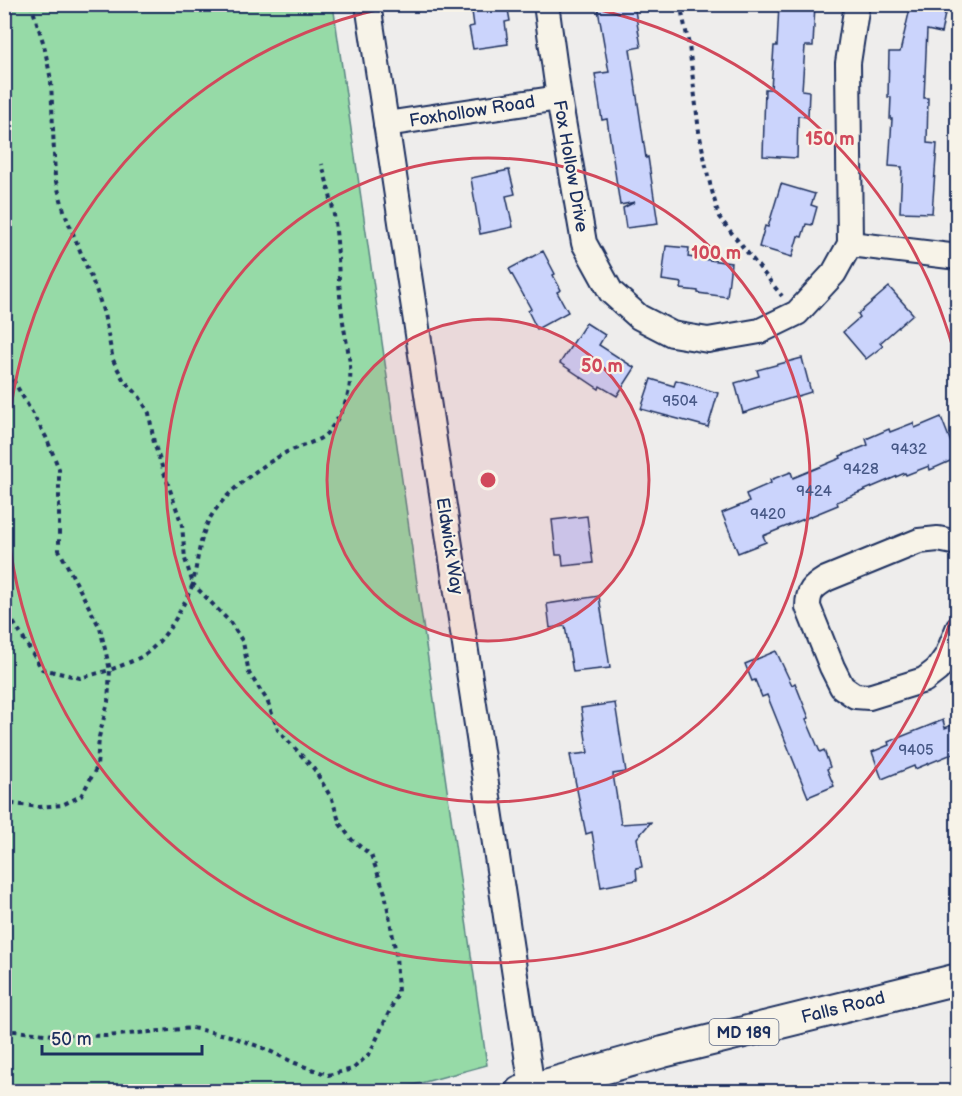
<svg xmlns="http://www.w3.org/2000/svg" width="962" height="1096" font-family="'Balsamiq Sans',sans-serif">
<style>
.green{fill:#96daa7;stroke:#588482;stroke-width:1.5}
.building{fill:#cbd4fc;stroke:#1b2f5e;stroke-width:1.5}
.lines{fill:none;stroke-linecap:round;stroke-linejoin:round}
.minor-casing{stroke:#1b2f5e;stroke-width:28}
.major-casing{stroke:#1b2f5e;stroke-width:34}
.path{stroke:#1b2f5e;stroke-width:4;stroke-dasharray:4.5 4.5;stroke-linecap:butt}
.minor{stroke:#f7f3e8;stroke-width:24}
.major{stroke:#f7f3e8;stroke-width:30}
.ring{fill:none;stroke:#d1495b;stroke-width:3}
.labels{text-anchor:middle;stroke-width:4.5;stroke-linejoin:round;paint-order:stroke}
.number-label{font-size:15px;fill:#475886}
.shield{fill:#f7f3e8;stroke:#5d6a87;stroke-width:1.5}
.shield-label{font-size:16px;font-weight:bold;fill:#1b2f5e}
.street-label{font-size:18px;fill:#1b2f5e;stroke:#f7f3e8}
.centre{fill:#d1495b;stroke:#f7f3e8;stroke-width:3}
.ring-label{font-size:18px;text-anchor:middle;font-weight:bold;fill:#d1495b;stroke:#f7f3e8;stroke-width:4.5;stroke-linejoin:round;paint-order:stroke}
</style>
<rect width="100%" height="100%" fill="#eeedec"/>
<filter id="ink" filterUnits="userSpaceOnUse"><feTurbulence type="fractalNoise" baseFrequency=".0167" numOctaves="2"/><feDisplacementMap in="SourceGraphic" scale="12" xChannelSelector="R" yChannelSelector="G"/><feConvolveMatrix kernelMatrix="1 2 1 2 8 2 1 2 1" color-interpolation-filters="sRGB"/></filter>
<g filter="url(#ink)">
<path class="green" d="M4 5H333L487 1065 388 1092H75L5 1085Z"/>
<g class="building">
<path d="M471 4H507L510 21 505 22 508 44 473 49 469 27 474 26Z"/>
<path d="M597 4H634L641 47 630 49 646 158 648 157 658 224 626 228 623 208 635 202 620 205 607 119 602 120 595 74 609 72Z"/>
<path d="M779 4H815L813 46H805L802 90 809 91 808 117 798 116 797 158 763 156 765 89H771L774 46H777Z"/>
<path d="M911 4H947L941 33 927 30 924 98H928L927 143 937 144 932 213 900 212 902 167 889 166 892 119H890L891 97H888L889 52H900Z"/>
<path d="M509 170 515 194 506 196 513 227 480 234 471 178Z"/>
<path d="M781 184 815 194 811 205 817 207 812 225 806 224 802 237 798 236 792 257 759 247 765 226 768 227Z"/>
<path d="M666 246 689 248 688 257 731 263 727 297 698 293V291L681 289 682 283 662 280Z"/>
<path d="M543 251 555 274 553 275 561 290 557 292 568 312 537 329 528 311 531 309 509 269Z"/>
<path d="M889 287 913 314 880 343 883 346 866 359 843 332 860 317 858 314Z"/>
<path d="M586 323 605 335 599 345 635 368 617 396 600 386 599 389 560 363Z"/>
<path d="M802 358 811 392 743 413 735 383 759 376 757 370Z"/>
<path d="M651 379 674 386 676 380 718 393 708 427 641 409Z"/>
<path d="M941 417 957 458 930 470 929 466 906 475 905 473 837 502 838 505 763 536 766 542 738 553 722 513 749 502 746 494 771 483 770 480 791 472 793 478 841 458 840 456 868 445 866 439 889 429 890 432 913 423 915 428Z"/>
<path d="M587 516 593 563 563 566 562 555H556L552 520Z"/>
<path d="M599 596 610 668 573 672 565 626 550 628 547 604Z"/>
<path d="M776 651 792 685 795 683 809 718 806 719 820 752 824 750 830 767 827 769 834 786 808 797 767 695 762 697 755 680 752 681 745 664Z"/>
<path d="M615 703 626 772 613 774 621 824 651 822 637 838 642 867 636 868 637 880 601 887 592 832 586 834 570 755 588 753 581 708Z"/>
<path d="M943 720 945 728 957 723V752L915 769 914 766 882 779 872 752 889 745 888 742Z"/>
</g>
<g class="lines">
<g class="minor-casing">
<g id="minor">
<path d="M368 4 532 1088"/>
<path d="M546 4 559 98 584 243 611 292 639 317 672 334 708 340 760 331 797 313 834 273 850 244 848 63 857 4"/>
<path d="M386 124 559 98"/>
<path d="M850 244 958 257"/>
<path d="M958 543 938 539 919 541 826 579C813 587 808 591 808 607L832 667 842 687 855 696 869 697 924 680 937 670 947 656 958 629"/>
</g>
</g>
<g class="major-casing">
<path id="major" d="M520 1092 663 1052 958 979"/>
</g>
<g class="path">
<path d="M680 4 689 45 699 132 708 176 719 217 782 296"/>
<path d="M4 364 46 437 59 469V550L100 628 110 670C120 666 131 662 141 657 166 641 181 611 193 584L185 559 182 525 154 443 149 413 139 396 123 379 113 360 104 314 97 292 65 214 55 178 51 80 44 45 31 4"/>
<path d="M4 607 42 669 80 678 110 670 108 702 99 737 97 767 81 796 62 805 39 807 4 803"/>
<path d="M4 1030 55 1035 107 1036 192 1028 230 1036 263 1048 295 1063 328 1075 353 1069 370 1053 398 993 396 954 385 893 371 855 352 840 340 824 332 799 314 769 278 730 267 700 249 673 243 642 230 622 193 584C197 564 199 541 208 522 221 495 259 467 285 453 296 447 319 442 326 434 339 420 349 400 350 381 352 358 344 336 342 313 338 286 339 258 336 231 334 208 328 186 322 164"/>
</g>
<use href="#minor" class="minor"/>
<use href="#major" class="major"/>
</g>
</g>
<circle cx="488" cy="480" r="161" fill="#d1495b" fill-opacity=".12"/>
<g class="ring">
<circle cx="488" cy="480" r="161"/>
<circle cx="488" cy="480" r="322"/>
<path d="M957 597A483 483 0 1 1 400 5M576 5A483 483 0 0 1 957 363"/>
</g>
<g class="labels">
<g class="number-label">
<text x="680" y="406">9504</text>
<text x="909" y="454">9432</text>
<text x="861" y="474">9428</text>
<text x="814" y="496">9424</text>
<text x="768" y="519">9420</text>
<text x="916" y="755">9405</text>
</g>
<rect class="shield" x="709.5" y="1019" width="69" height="26" rx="4.5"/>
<g class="shield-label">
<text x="744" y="1038">MD 189</text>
</g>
<g class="street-label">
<text transform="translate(472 111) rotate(-9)" y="6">Foxhollow Road</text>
<text transform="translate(571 166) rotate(80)" y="6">Fox Hollow Drive</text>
<text transform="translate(450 546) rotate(81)" y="6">Eldwick Way</text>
<text transform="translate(843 1007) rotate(-14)" y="6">Falls Road</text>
</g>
</g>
<circle cx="488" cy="480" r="9" class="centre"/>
<g class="ring-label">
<text x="830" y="145">150 m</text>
<text x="716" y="259">100 m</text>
<text x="602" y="372">50 m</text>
</g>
<rect width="962" height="1096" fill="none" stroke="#f7f3e8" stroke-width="24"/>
<rect x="12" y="12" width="938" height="1072" fill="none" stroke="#1b2f5e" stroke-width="2" filter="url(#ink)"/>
<path d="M42 1045v9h160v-9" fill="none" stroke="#1b2f5e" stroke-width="3"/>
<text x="51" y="1045" font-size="18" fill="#1b2f5e" stroke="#f7f3e8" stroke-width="4.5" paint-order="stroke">50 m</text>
</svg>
